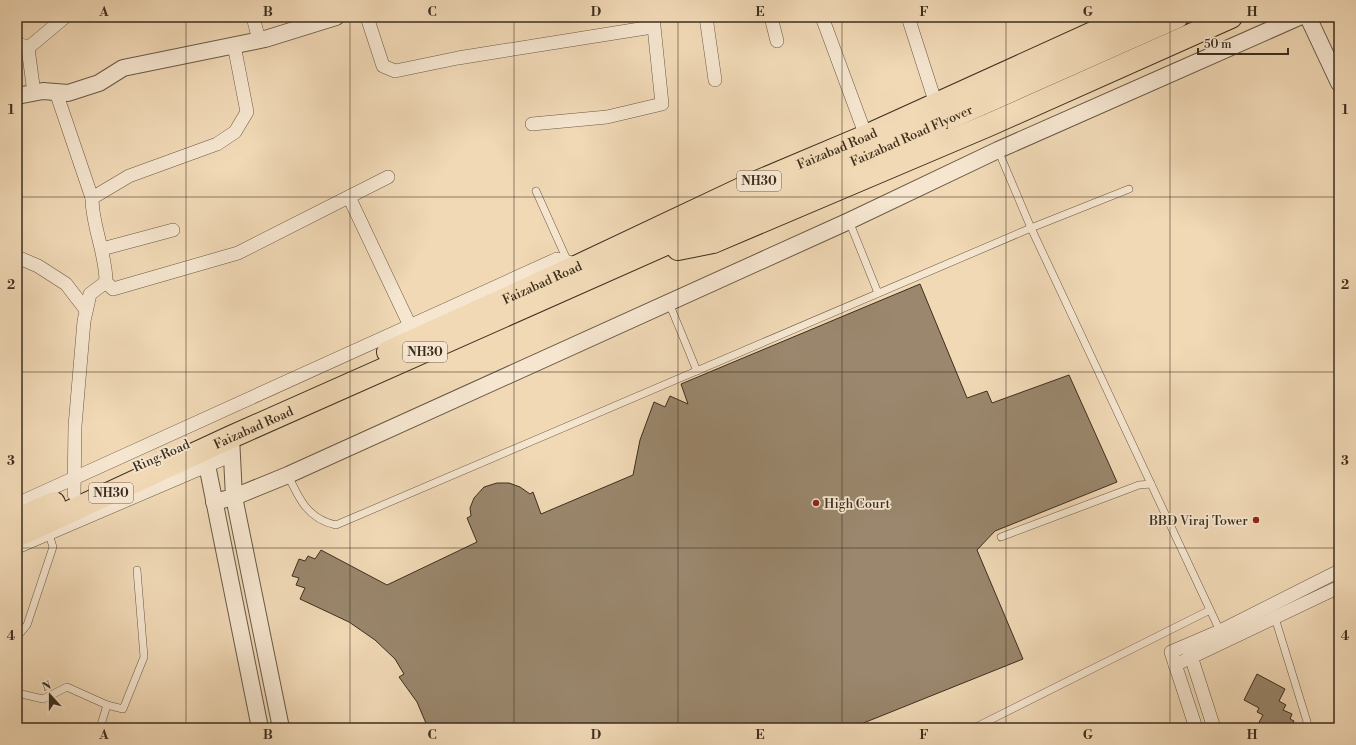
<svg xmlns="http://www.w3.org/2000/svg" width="1356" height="745" font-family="'Libre Bodoni',serif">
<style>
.building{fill:#9a876d;stroke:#3c2e1e}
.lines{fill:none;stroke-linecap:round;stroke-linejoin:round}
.service-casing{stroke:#695944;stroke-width:8}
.minor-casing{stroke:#695944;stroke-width:14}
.tertiary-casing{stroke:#695944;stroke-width:18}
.trunk-casing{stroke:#3c2e1e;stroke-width:24}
.service{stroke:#f6e6d0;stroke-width:7}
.minor{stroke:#f6e6d0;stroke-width:13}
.tertiary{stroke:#f6e6d0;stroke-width:16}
.trunk{stroke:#f1d9b6;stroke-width:22}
.grid{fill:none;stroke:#3c2e1e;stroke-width:1;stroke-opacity:0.55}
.poi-dot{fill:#8f2418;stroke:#f6e6d0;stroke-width:1.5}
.labels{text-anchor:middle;stroke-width:3.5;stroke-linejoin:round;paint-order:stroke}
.shield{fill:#f6e6d0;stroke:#746553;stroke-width:1}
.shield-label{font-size:12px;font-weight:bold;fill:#3c2e1e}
.street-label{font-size:13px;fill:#3c2e1e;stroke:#f6e6d0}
.poi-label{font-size:13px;fill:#3c2e1e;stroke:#f6e6d0;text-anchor:start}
.neatline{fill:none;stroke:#3c2e1e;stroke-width:1.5}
.grid-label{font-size:13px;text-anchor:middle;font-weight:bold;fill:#3c2e1e}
</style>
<rect width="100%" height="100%" fill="#f1d9b6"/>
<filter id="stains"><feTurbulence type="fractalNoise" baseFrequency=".005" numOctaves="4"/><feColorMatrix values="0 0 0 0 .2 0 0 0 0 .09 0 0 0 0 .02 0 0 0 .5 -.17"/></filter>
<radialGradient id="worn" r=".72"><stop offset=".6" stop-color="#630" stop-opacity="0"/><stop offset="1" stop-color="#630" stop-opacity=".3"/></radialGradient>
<g class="building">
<path d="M920 284 967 398 987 391 992 403 1069 375 1117 482 995 531 977 550 1023 659 851 728H428L417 702 399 677 404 674 395 659 375 640 349 622 300 599 305 588 296 585 299 578 292 576 299 559 305 561 308 556 315 559 321 550 387 585 477 542 467 518 471 516 470 508 474 498 484 487 497 483H509L520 487 530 494 533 492 541 514 633 475 640 440 654 402 665 407 670 396 688 404 681 384Z"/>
<path d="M1257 674 1285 689 1279 701 1286 705 1283 710 1292 714 1290 719 1294 721 1291 728H1256L1263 715 1257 712 1259 708 1244 700Z"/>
</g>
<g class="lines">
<g class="service-casing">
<g id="service">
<path d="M998 150 1031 228 1220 631"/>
<path d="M536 191 568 262"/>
<path d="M849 221 878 293"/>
<path d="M669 303 697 371"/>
<path d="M288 475C299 499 308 519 336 525L1031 228 1129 189"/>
<path d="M1001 537 1139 485 1151 484"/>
<path d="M1275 618 1309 728"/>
<path d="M17 637 27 625 53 547 48 531"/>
<path d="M17 693 43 699 67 687 107 705 100 728"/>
<path d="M107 705 123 709 144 657 137 570"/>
<path d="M974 728 1210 610"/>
</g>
</g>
<g class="minor-casing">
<g id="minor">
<path d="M253 17 259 40"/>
<path d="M367 17 383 66 395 71 458 58 646 28 653 17"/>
<path d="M706 17 715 80"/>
<path d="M771 17 777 41"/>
<path d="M822 17 866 136"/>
<path d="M908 17 936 104"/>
<path d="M17 43 28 48 34 93"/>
<path d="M28 48 65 17"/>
<path d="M56 92 92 198C92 226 106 253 106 282L113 289 238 253 388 177"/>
<path d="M532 124 607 117 662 104 653 17"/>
<path d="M349 197 413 332"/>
<path d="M92 198 129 176 217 144 235 132 247 112 234 45"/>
<path d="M102 249 173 230"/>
<path d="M17 257 38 266 66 284 86 310"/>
<path d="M74 494 75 426 84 321 90 294 106 282"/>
<path d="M17 504 557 259 579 265"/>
<path d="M17 547 232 455"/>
<path d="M1189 650 1214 728"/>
<path d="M1175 665 1339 587"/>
<path d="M1196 728 1171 652 1220 631 1339 571"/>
</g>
</g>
<g class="tertiary-casing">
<g id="tertiary">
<path d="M1308 17 1339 83"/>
<path d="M17 96 43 91 68 93 99 83 123 68 265 39 336 17"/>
<path d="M231 437 234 497 281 728"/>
<path d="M204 450 260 728"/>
<path d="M214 502 234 497 288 475 849 221 998 150 1299 17"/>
</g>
</g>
<g class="trunk-casing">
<g id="trunk">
<path d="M678 249 713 242 991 124 1231 17"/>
<path id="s1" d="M388 352 580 265 745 187 866 136 1128 17"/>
<path d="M17 519 54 503"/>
<path id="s2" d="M17 536 231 437 1177 17"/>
</g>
</g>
<use href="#service" class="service"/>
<use href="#minor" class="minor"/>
<use href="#tertiary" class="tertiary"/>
<use href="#trunk" class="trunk"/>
</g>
<path class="grid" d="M186 17V728M350 17V728M514 17V728M678 17V728M842 17V728M1006 17V728M1170 17V728M17 197H1339M17 372H1339M17 548H1339"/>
<g class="poi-dot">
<circle cx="816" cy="503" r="4"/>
<circle cx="1256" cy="520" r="4"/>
</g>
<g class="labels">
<g class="shield">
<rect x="737" y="171" width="44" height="20" rx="3"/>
<rect x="403" y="342" width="44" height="20" rx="3"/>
<rect x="89" y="483" width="44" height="20" rx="3"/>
</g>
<g class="shield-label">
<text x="759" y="185">NH30</text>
<text x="425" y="356">NH30</text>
<text x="111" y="497">NH30</text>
</g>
<g class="street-label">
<text dy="5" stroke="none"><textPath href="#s2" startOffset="980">Faizabad Road Flyover</textPath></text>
<text dy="5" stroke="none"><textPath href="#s1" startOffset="493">Faizabad Road</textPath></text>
<text dy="5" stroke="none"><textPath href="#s1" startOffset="169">Faizabad Road</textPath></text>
<text dy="5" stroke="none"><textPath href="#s2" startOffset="260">Faizabad Road</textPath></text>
<text transform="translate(161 455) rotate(-24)" y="5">Ring Road</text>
</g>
<g class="poi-label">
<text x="824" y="508">High Court</text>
<text x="1248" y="525" text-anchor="end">BBD Viraj Tower</text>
</g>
</g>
<rect width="1356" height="745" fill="none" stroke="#f1d9b6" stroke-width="44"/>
<g transform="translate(50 695) rotate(339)" stroke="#f6e6d0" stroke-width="3" paint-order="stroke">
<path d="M0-3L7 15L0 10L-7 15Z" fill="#3c2e1e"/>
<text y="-6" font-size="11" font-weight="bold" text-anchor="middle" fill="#3c2e1e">N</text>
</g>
<path d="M1198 48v6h90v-6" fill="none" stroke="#3c2e1e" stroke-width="2"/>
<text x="1204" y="48" font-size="12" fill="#3c2e1e" stroke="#f6e6d0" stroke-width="3" paint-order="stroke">50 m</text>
<rect x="22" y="22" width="1312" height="701" class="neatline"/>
<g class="grid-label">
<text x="104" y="16">A</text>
<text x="268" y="16">B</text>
<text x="432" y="16">C</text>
<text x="596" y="16">D</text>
<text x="760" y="16">E</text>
<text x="924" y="16">F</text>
<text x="1088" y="16">G</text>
<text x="1252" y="16">H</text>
<text x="11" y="114">1</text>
<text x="1345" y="114">1</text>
<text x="11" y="289">2</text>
<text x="1345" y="289">2</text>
<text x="11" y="465">3</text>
<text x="1345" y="465">3</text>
<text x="11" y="640">4</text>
<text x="1345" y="640">4</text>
<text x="104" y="739">A</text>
<text x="268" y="739">B</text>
<text x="432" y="739">C</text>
<text x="596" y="739">D</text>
<text x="760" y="739">E</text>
<text x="924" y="739">F</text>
<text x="1088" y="739">G</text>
<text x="1252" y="739">H</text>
</g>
<rect width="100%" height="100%" filter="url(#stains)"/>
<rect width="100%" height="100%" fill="url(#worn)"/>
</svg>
